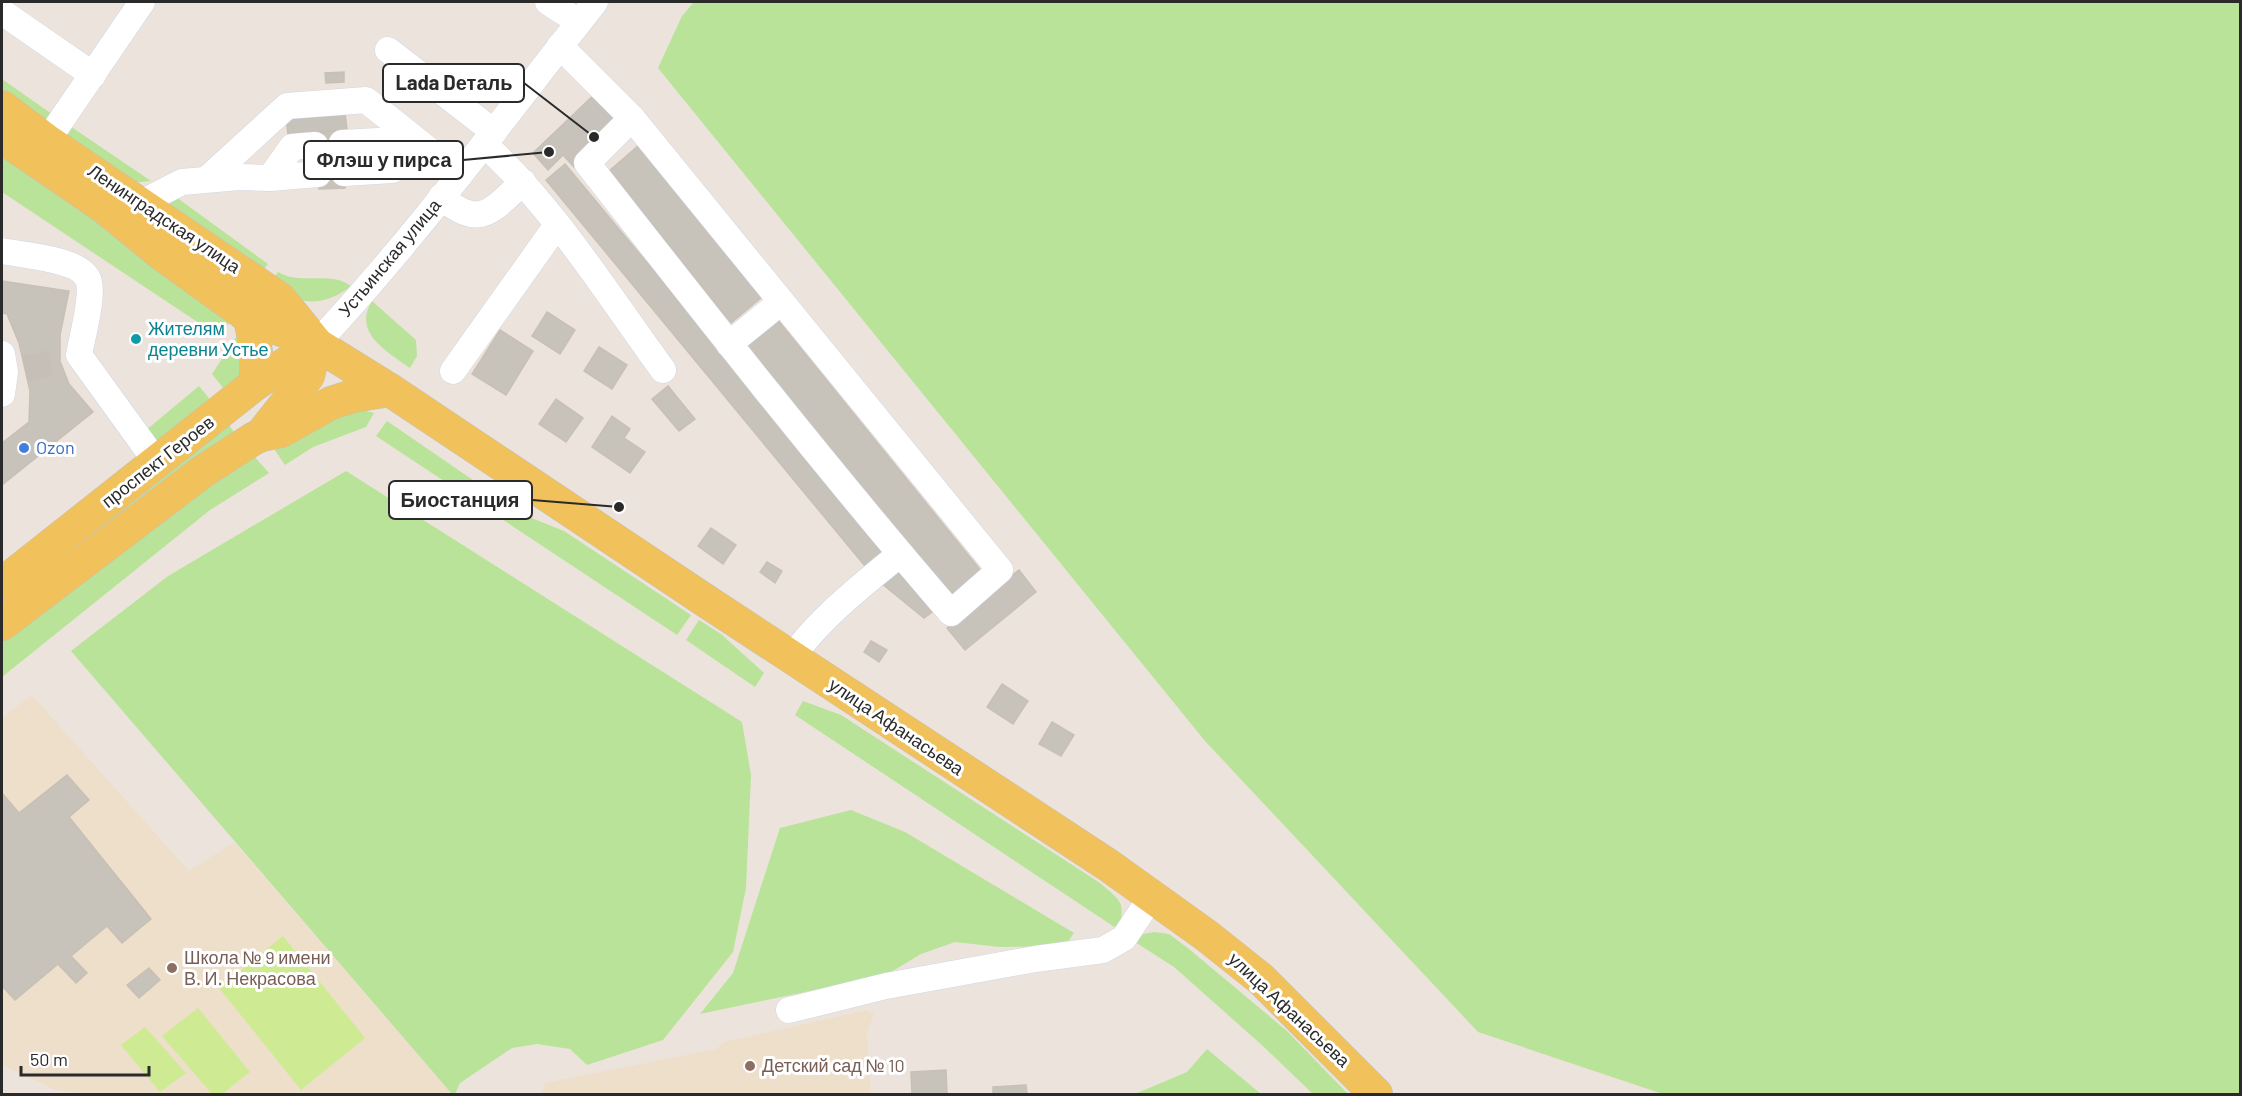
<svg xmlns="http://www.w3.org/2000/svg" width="2242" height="1096" font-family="Barlow,sans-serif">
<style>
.education{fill:#eedfcb}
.green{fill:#b8e398}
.pitch{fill:#ceeb93}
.building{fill:#c7c2ba;stroke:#c8c0b5;stroke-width:1.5}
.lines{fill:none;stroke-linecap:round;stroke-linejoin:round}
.minor-tunnel{stroke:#c5bfb8;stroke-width:26;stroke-dasharray:26 13;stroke-linecap:butt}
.minor-casing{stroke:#d1d6e3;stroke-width:27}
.major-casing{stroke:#c3c3c3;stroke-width:34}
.minor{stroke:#fff;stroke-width:26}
.major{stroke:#f1c15c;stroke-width:33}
.culture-dot{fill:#0f9aa8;stroke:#fff;stroke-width:2}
.shop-dot{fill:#3f7fe0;stroke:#fff;stroke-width:2}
.education-dot{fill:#8d6e63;stroke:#fff;stroke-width:2}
.labels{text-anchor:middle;stroke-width:6;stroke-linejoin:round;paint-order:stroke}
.street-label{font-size:18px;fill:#2a2a2a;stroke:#fff}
.culture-label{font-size:18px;fill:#0d838f;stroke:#fff;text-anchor:start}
.shop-label{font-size:18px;fill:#366cbe;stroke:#fff;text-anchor:start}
.education-label{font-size:18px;fill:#785e54;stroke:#fff;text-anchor:start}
.leader{fill:none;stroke:#2a2a2a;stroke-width:2}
.callout-dot{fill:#2a2a2a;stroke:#fff;stroke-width:2}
.callout{fill:#fff;stroke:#2a2a2a;stroke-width:2}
.callout-label{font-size:20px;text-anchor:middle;font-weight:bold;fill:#2a2a2a}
</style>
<rect width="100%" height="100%" fill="#ece4dc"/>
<g class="education">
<path d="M32 695 189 871 234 842 452 1094H87L55 1090 2 1065V718Z"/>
<path d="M867 1010 874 1014 867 1034 871 1094H541L545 1083 716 1049 724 1042Z"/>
</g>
<g class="green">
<path d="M694 2H2240V1094H1663L1478 1032 1205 741 658 68 682 16Z"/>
<path d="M2 79 56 117 51 123 2 95Z"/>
<path d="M67 124 151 181 130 183 65 139Z"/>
<path d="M2 151 96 215 154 267 229 323 220 337 2 192Z"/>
<path d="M176 197 268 264 261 273 160 199Z"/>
<path d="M278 272C301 286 329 270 351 286 338 297 314 307 296 298 288 294 280 287 272 281Z"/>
<path d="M372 301 416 340 417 356 410 368C388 352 352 333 372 301Z"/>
<path d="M240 331 247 373 229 395 212 374Z"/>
<path d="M199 386 216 407 157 444 145 431Z"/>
<path d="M362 410 374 413 366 427 313 447 285 465 272 446 301 429Z"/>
<path d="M387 421 524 515 564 531 691 615 677 635 376 436Z"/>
<path d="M227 422 236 435 2 610V598Z"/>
<path d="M253 455 269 473 210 510 2 677V641L58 595Z"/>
<path d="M346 471 742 722 751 775 746 888 733 952 663 1040 587 1065 570 1049 537 1044 512 1048 460 1083 455 1094H452L71 651 168 576Z"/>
<path d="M699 620 721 634 764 673 755 687 686 640Z"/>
<path d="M803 701 841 715 1100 883C1122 902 1125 901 1119 930L795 715Z"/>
<path d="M851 810 905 832 1074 933 1065 946 999 947 955 942 921 954 886 975 700 1014 733 973 780 828Z"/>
<path d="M1154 932 1169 934 1189 949 1287 1031 1348 1094H1313L1264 1047 1174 967 1135 942 1143 934Z"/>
<path d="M1207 1049 1261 1094H1135L1187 1072Z"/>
</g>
<g class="pitch">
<path d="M283 936 365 1038 301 1090 219 988Z"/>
<path d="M198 1008 250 1072 222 1094H212L162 1036Z"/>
<path d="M145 1027 186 1073 160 1092 121 1045Z"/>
</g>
<g class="building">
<path d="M344 72V82L326 83 325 73Z"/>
<path d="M599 90 625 117 574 167 563 155 548 170 533 153Z"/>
<path d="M345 113 347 130 288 134 286 118Z"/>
<path d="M341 131 345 188 319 189 314 133Z"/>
<path d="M639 145 762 297 731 323 609 171Z"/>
<path d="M565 164 888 553 869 571 546 180Z"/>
<path d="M2 281 69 291 60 335V361L69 384 93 412 2 485V443L29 422 30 391 19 343 7 314 2 313Z"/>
<path d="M547 312 575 330 560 354 532 336Z"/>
<path d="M777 319 986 577 951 605 742 347Z"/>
<path d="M500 330 533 351 506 395 472 374Z"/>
<path d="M599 347 627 365 612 389 584 371Z"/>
<path d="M668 386 695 419 679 431 652 399Z"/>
<path d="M556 399 583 418 566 442 539 424Z"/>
<path d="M612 416 630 429 624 438 645 452 630 473 592 447Z"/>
<path d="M711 528 736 545 723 564 698 546Z"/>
<path d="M767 562 782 571 775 583 760 572Z"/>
<path d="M896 566 932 612 924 618 881 583Z"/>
<path d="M1019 570 1036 592 965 650 947 628Z"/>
<path d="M871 641 887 650 879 662 864 652Z"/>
<path d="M1002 684 1028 701 1013 724 987 707Z"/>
<path d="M1052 722 1074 735 1061 756 1039 744Z"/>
<path d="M67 775 89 800 69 817 151 919 122 943 107 926 71 956 87 973 76 983 58 964 15 1000 2 986V793L19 813Z"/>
<path d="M149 968 160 980 139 998 127 985Z"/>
<path d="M946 1070 947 1094H912L911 1072Z"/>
<path d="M1026 1085 1027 1094H993V1087Z"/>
</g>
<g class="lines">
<g class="minor-tunnel">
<path d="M316 161 343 159"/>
<path d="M25 369 60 361"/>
</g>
<g class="minor-casing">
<g id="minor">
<path d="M548 2 579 22"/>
<path d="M2 12 93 75"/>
<path d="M560 46 632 118 1000 570 951 613C825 467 706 315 587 163L632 118"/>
<path d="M388 50 494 132"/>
<path d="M47 141 142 2"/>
<path d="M342 143 414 139"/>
<path d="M484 144C553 206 608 295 663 370"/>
<path d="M344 173 392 170 414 139"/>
<path d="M270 178 292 147 315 145"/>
<path d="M207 179 287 106 366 100 460 175"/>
<path d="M441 197C481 230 491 211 523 182"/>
<path d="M141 203 182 182 239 177 270 178 318 174"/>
<path d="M2 251C22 255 84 259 89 282 93 299 82 337 79 355L157 463"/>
<path d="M316 344C417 236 504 117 595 2"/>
<path d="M729 344 781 302"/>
<path d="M2 354 5 372 2 394"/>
<path d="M453 371 557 225"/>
<path d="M791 658C821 617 861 586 900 554"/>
<path d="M789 1010 886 986 1035 959 1103 950 1124 938 1152 896"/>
</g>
</g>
<g class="major-casing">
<g id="major">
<path d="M2 107 47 141 280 299 315 342"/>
<path d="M2 137 104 207 163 255 249 317 316 344 390 390 706 601 1108 865 1207 936 1261 979 1376 1094"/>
<path d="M249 317C256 341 258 360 255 384"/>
<path d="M261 435 308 376 316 344"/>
<path d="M2 584 255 384 316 344"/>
<path d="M2 624 202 472 253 439 261 435 281 431 331 403 353 396 390 390"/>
</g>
</g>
<use href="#minor" class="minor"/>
<use href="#major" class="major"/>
</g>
<circle class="culture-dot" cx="136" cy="339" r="6"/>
<circle class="shop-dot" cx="24" cy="448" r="6"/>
<g class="education-dot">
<circle cx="172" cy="968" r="6"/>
<circle cx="750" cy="1066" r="6"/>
</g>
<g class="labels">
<g class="street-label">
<text transform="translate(164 219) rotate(34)" y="6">Ленинградская улица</text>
<text transform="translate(390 258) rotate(-50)" y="6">Устьинская улица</text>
<text transform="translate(158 462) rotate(-38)" y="6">проспект Героев</text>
<text transform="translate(896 727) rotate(34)" y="6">улица Афанасьева</text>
<text transform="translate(1289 1010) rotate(43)" y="6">улица Афанасьева</text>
</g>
<g class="culture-label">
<text x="148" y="335">Жителям<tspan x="148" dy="21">деревни Устье</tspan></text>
</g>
<g class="shop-label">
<text x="36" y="454">Ozon</text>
</g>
<g class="education-label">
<text x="184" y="964">Школа № 9 имени<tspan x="184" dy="21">В. И. Некрасова</tspan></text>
<text x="762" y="1072">Детский сад № 10</text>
</g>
</g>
<path class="leader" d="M594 137L524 83M549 152L463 160M619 507L532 500"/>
<g class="callout-dot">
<circle cx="594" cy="137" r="6"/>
<circle cx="549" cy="152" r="6"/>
<circle cx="619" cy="507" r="6"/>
</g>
<g class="callout">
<rect x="383" y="64" width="141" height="38" rx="6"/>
<rect x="304" y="141" width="159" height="38" rx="6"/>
<rect x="389" y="481" width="143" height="38" rx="6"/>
</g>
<g class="callout-label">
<text x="454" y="90">Lada Dеталь</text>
<text x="384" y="167">Флэш у пирса</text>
<text x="460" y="507">Биостанция</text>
</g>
<rect width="2242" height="1096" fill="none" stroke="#2a2a2a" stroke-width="6"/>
<path d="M21 1066v9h128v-9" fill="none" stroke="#2a2a2a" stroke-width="3"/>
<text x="30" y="1066" font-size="18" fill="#2a2a2a" stroke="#ffffff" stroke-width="4.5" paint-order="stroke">50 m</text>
</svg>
